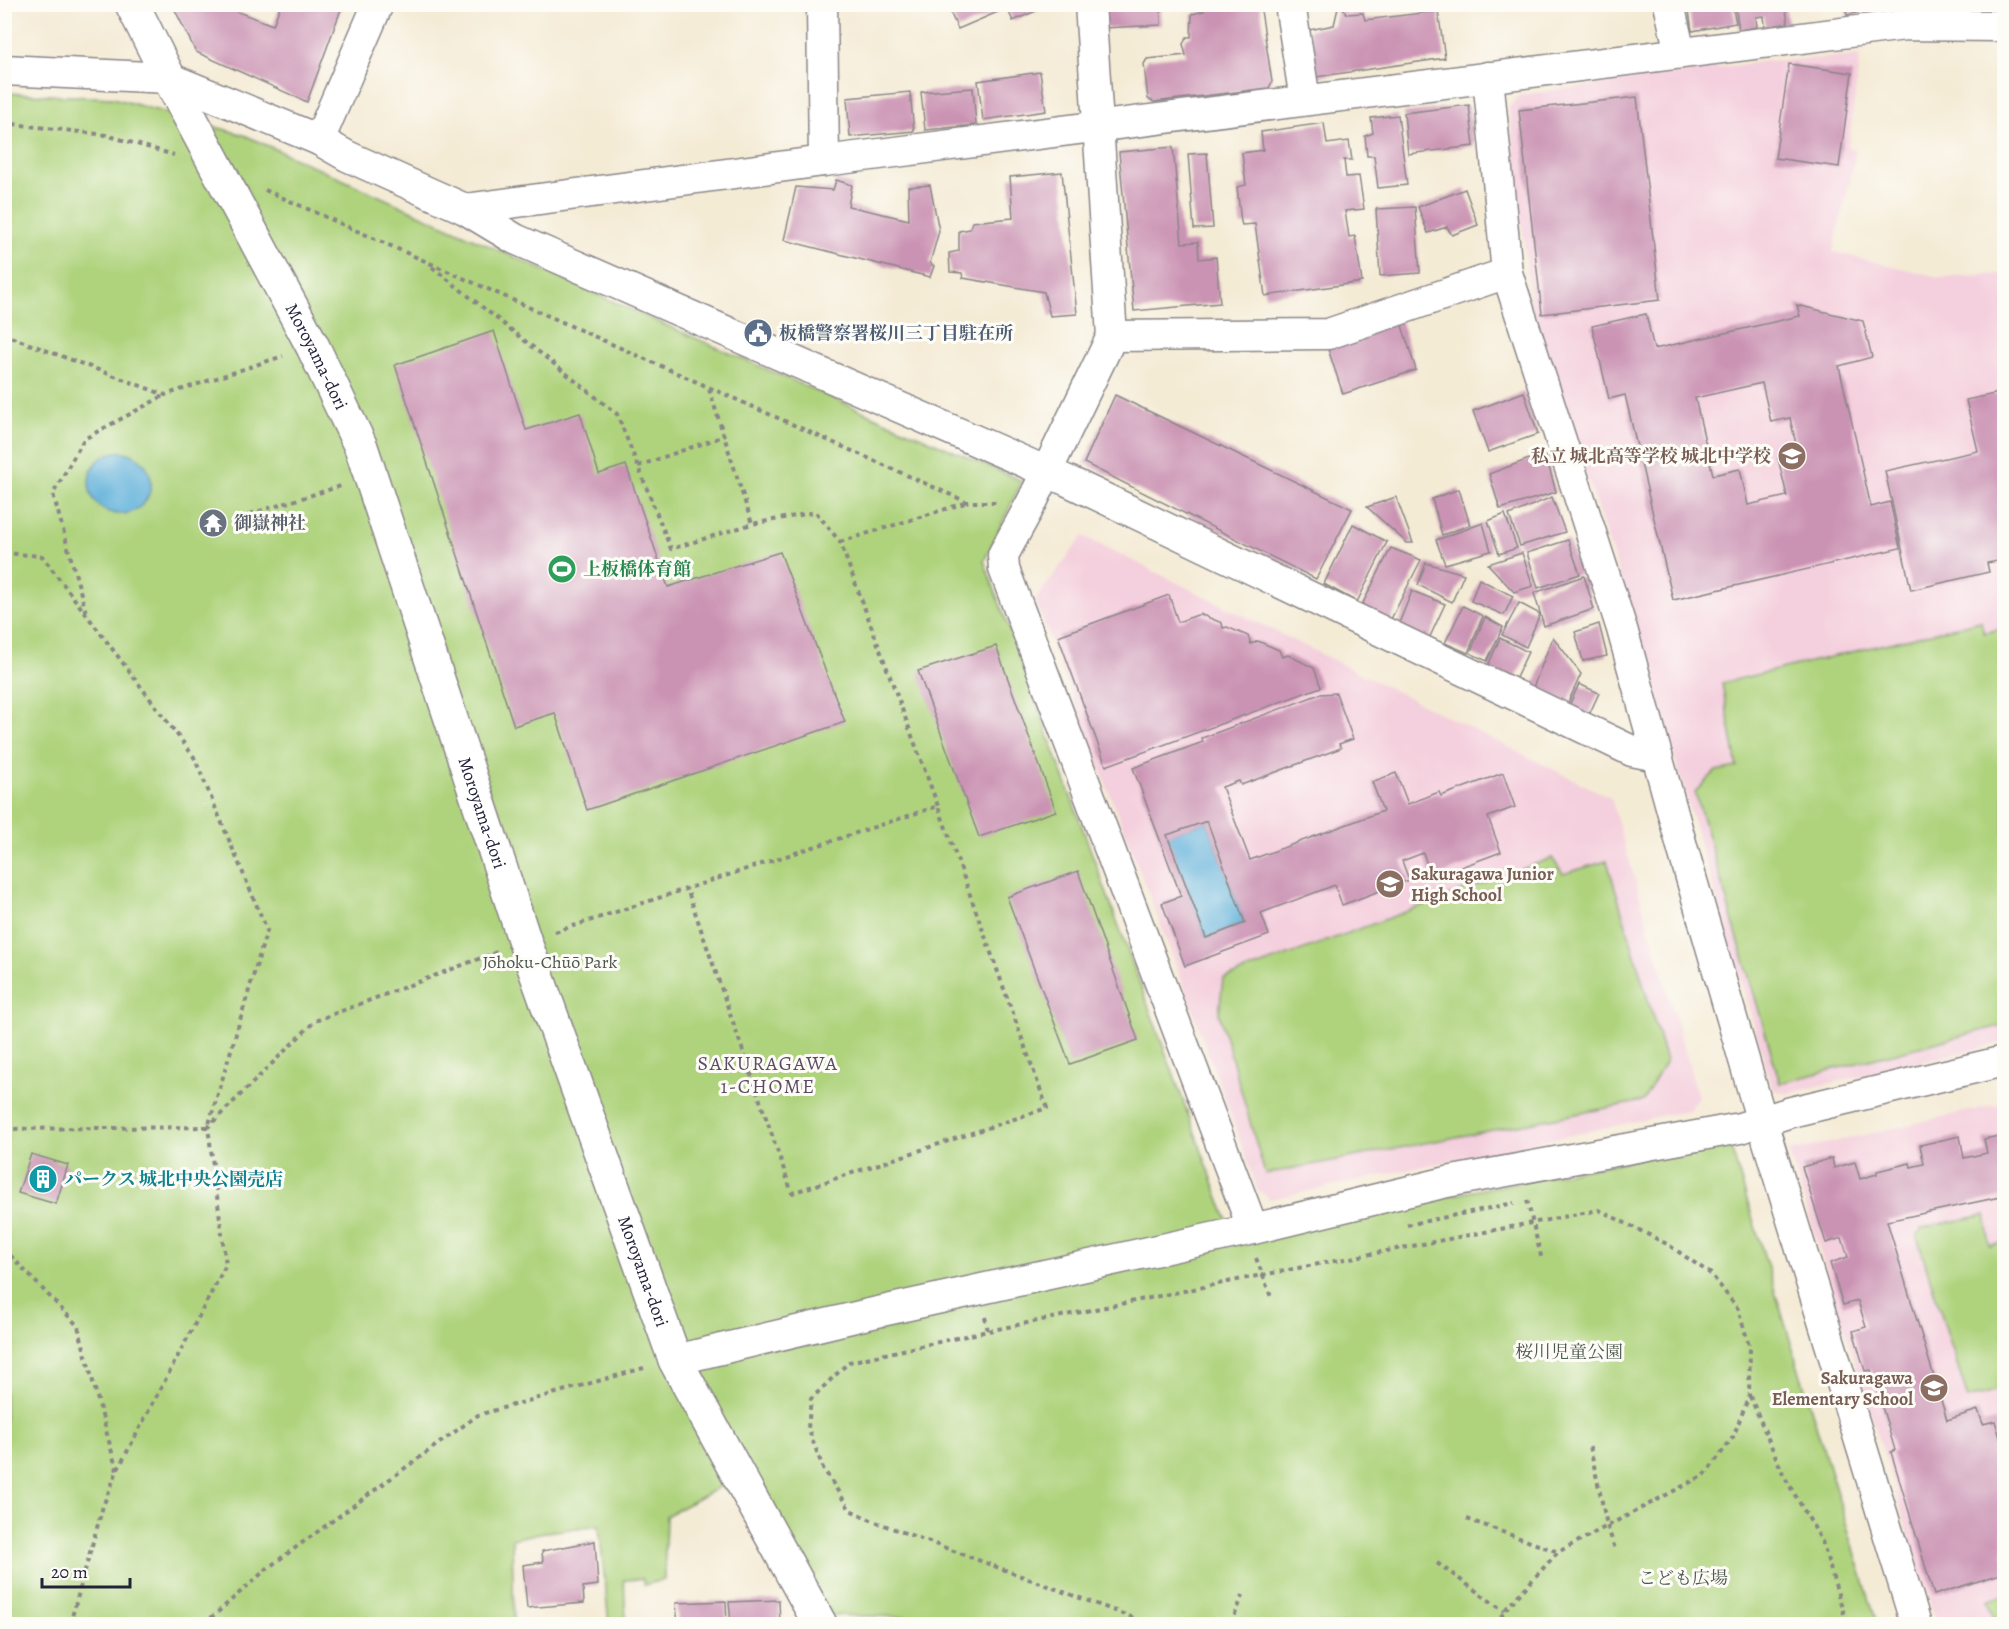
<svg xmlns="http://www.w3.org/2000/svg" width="2009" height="1629" font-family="Alegreya,'Noto Serif JP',serif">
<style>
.built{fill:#f4cfdd}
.green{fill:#afd37d;stroke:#687a5c;stroke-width:1.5}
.water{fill:#5eb0da;stroke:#40698a;stroke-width:1.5}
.building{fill:#ca93b3;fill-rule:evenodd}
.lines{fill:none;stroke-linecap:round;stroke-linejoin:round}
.minor-casing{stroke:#8b8688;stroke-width:33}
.tertiary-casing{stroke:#8b8688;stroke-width:36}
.path{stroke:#8b8688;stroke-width:4;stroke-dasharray:4.5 4.5;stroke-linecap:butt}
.minor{stroke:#fff;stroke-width:30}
.tertiary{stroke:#fff;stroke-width:33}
.labels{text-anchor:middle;stroke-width:6;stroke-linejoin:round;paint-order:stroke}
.service-label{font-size:18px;font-weight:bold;fill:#4e5e75;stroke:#fdfcf7;text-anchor:start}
.street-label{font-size:18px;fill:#22223b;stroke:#fdfcf7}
.education-label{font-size:18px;font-weight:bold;fill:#785e54;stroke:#fdfcf7;text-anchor:end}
.worship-label{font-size:18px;font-weight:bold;fill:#5b616d;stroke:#fdfcf7;text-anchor:start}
.leisure-label{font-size:18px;font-weight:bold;fill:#27864d;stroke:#fdfcf7;text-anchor:start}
.park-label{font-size:18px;fill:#4c574f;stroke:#fdfcf7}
.culture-label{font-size:18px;font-weight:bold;fill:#0d838f;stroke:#fdfcf7;text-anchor:start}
.neighbourhood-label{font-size:20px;letter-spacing:1.5px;fill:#5d4a65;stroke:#fdfcf7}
</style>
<rect width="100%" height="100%" fill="#fdfcf7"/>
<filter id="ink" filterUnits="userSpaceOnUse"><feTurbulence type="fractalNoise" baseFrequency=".0167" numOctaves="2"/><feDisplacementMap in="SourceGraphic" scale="12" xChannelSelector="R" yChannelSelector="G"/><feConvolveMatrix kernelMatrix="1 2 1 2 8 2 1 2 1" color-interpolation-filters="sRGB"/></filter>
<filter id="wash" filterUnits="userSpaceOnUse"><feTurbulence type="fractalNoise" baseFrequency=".008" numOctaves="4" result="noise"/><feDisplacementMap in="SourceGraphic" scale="24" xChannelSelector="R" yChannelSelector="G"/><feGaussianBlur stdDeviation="1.35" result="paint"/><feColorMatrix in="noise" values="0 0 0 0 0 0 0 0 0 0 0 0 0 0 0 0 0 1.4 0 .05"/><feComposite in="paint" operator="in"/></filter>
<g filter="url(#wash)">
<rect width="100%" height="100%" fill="#f4ebd5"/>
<g class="built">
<path d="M1860 56 1848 148 1856 151 1833 252 1939 277 2004 274V1042L1786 1094 1773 1089 1630 608 1531 305 1509 107 1520 95 1767 61Z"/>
<path d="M1083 536 1611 798 1698 1096 1689 1110 1271 1199 1258 1191 1178 970 1035 600Z"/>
<path d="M2004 1103V1624H1937L1789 1152Z"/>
</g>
<g class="green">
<path d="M5 93 113 98 244 135 645 316 1022 481 984 561 1236 1244 1442 1197 1729 1141 1877 1624H962L939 1618 830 1615 749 1471 666 1516 664 1580 644 1585 643 1579 624 1580 626 1621 623 1624H609L599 1525 539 1533 512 1539 514 1624H5Z"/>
<path d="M1981 621 1984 633 2004 628V1025L1780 1083 1695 792 1716 771 1737 767 1722 683Z"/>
<path d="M1552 858 1563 874 1607 861 1666 1061 1643 1101 1265 1174 1219 1014 1223 979Z"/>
<path d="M1985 1215 1990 1246 2004 1243V1388L1968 1399 1917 1237 1922 1228Z"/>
<path d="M2004 1595V1624H1996L1988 1601Z"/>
</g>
<g class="water">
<circle cx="120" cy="483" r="31"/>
<path d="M1207 821 1245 923 1206 938 1167 835Z"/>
</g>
<g id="blocks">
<g class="building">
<path d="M172 4H225L227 8 273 25 281 4H343L307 102 196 52Z"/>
<path d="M967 4H1036L1038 10 1013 21 1007 8 958 29 950 12Z"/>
<path d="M1102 4H1160L1161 25 1103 28Z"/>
<path d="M1203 4H1260L1272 82 1269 88 1154 102 1148 99 1144 64 1147 59 1186 55 1183 44 1187 37H1191L1192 14 1204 11Z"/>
<path d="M1688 4H1732L1736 23 1692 31Z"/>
<path d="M1735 4H1785L1788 23 1765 27 1764 16 1756 17 1757 27 1739 30Z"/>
<path d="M1844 4H1881V7L1847 15Z"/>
<path d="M1914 4H1940V5L1916 11Z"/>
<path d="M1952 4H1982V5L1954 12Z"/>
<path d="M1343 7 1346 14 1363 13 1365 20 1438 11 1445 58 1316 77 1309 30 1334 25 1338 8Z"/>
<path d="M1789 64 1852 73 1839 167 1775 158Z"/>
<path d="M1040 72 1046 111 983 120 978 81Z"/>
<path d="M973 88 976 125 925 130 921 92Z"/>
<path d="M910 92 914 131 850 137 847 98Z"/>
<path d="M1637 97 1660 300 1542 314 1519 110Z"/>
<path d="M1469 105 1474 146 1408 154 1404 113Z"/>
<path d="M1398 115 1407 185 1378 188 1374 156H1367L1365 136 1373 133 1371 118Z"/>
<path d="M1324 123 1327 144 1349 141 1352 160H1344L1346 177 1359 176 1364 209 1345 211 1349 237 1355 236 1362 282 1265 296 1255 224 1242 225 1241 222 1237 187 1246 185 1242 153 1263 150 1261 132Z"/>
<path d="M1173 147 1182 243 1198 242 1199 259 1216 257 1220 303 1134 311 1119 152Z"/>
<path d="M1207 153 1213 228 1194 229 1188 154Z"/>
<path d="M1062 172 1077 314 1050 316 1044 292 963 278 962 273 950 272 949 253 959 251V231L970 229 972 222 1013 218 1010 177Z"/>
<path d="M836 180 852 185 848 206 909 220 908 187 930 185 939 231 930 263 934 266 930 277 784 240 796 187 833 190Z"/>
<path d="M1465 189 1478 225 1452 235 1447 227 1428 233 1418 207Z"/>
<path d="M1415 207 1420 273 1380 276 1376 209Z"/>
<path d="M1797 305 1863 321 1872 357 1839 366 1871 507 1890 502 1900 548 1673 600 1625 395 1609 399 1592 326 1646 314 1654 349 1800 316ZM1762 383 1771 422 1790 418 1798 453 1778 458 1787 496 1748 505 1740 469 1713 475 1695 398Z"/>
<path d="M1400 319 1416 370 1343 394 1327 346Z"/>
<path d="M494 331 526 430 580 413 599 474 626 465 668 587 780 552 845 722 587 810 555 713 514 726 395 365Z"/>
<path d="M1524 392 1538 434 1488 452 1473 411Z"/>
<path d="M2004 392V565L2002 560 1987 563 1989 572 1911 590 1885 471 1978 451 1966 400Z"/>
<path d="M1115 395 1352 509 1316 579 1084 463Z"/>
<path d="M1545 453 1556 492 1500 509 1489 474Z"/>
<path d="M1459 489 1470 525 1442 535 1432 499Z"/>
<path d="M1396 497 1413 543H1407L1367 507Z"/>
<path d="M1552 497 1565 532 1520 546 1509 515Z"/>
<path d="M1505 514 1517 548 1499 554 1488 521Z"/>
<path d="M1483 523 1491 551 1445 564 1436 540Z"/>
<path d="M1353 524 1387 542 1357 602 1324 584Z"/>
<path d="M1568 540 1580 574 1538 588 1527 553Z"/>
<path d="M1391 548 1421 560 1390 621 1361 607Z"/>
<path d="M1522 553 1533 586 1514 592 1488 564Z"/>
<path d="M1426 563 1464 574 1452 602 1418 585Z"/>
<path d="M1584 576 1594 609 1544 626 1534 593Z"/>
<path d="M1479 579 1513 596 1504 615 1471 601Z"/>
<path d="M1412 591 1445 604 1428 641 1397 628Z"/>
<path d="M1169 595 1178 622 1200 614 1222 623 1223 628 1227 627 1248 636 1251 644 1258 641 1279 650 1282 657 1288 655 1314 668 1321 687 1106 766 1058 636Z"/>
<path d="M1519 603 1540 614 1526 647 1502 635Z"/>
<path d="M1463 606 1483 616 1468 653 1445 643Z"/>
<path d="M1485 617 1503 627 1487 661 1470 653Z"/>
<path d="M1599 624 1607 656 1583 661 1575 632Z"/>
<path d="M1553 637 1581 674 1566 707 1532 690Z"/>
<path d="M1500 638 1528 652 1514 682 1487 668Z"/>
<path d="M996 646 1056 811 979 837 918 671Z"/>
<path d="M1579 684 1599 693 1588 717 1568 708Z"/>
<path d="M1336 693 1353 739 1339 744 1341 748 1241 785 1239 781 1222 787 1250 860 1383 811 1372 782 1396 773 1408 804 1439 792 1441 796 1503 773 1515 807 1488 817 1501 852 1432 878 1423 853 1402 861 1409 880 1342 905 1335 885 1261 913 1269 935 1185 966 1162 903 1181 896 1133 768 1203 742 1202 738 1320 694ZM1207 821 1245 923 1206 938 1167 835Z"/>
<path d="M1078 871 1138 1040 1070 1064 1007 897Z"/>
<path d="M2004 1135V1212L2000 1197 1887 1221 1947 1420 1978 1410 1983 1424 1995 1421 2004 1451V1573L1934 1595 1891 1452 1895 1450 1871 1370 1865 1371 1853 1331 1866 1327 1858 1301 1843 1305 1830 1263 1848 1257 1842 1238 1826 1243 1802 1167 1832 1158 1834 1168 1855 1162 1860 1179 1877 1174V1171L1910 1163 1911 1167 1924 1164 1920 1145 1960 1136 1964 1158 1987 1153 1984 1139Z"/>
<path d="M31 1154 68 1165 56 1204 18 1193Z"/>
<path d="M595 1541 598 1585 583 1587 584 1603 527 1608 523 1565 543 1562 542 1551Z"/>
<path d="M779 1600 780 1624H731L729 1602Z"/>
<path d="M726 1601 727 1624H678L676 1603Z"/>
</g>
</g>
</g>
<g filter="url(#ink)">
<use href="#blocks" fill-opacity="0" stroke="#8b8688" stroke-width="1.5"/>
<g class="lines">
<g class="minor-casing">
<g id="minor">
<path d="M1090 4 1112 336 1032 502 1003 555 1004 569 1253 1229"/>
<path d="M1290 4 1305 100"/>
<path d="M1669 4 1680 53"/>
<path d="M4 70 169 78 319 140 347 156 465 209 515 239 1068 481 1632 751 1657 756"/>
<path d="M1488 77 1507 273 1622 629 1683 850 1762 1122 1916 1624"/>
<path d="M319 140 378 4"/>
<path d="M824 161 1905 25 1998 26 2004 28"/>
<path d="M465 209 824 161 822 4"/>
<path d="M1112 336 1328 334 1507 273"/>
<path d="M675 1360 864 1315 1253 1229 1447 1182 1740 1128 1791 1112 2004 1061"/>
</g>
</g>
<g class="tertiary-casing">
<g id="tertiary">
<path id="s1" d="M132 4 169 78 313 347 361 447 525 942 675 1360 820 1624"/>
</g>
</g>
<g class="path">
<path d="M4 123 106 135 174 155"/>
<path d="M265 190 967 502H998"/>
<path d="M432 267 617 414 671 549 752 524"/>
<path d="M4 340 8 336 165 395 283 356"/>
<path d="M709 389 752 524 816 512 840 542 938 806"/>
<path d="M638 466 724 436"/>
<path d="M250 514 341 486"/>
<path d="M840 542 968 502"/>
<path d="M4 553 42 556 194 757 267 930 208 1127 4 1129"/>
<path d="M86 612 53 494 84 439 165 395"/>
<path d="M555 932 938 806 1047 1108 792 1193 687 889"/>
<path d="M1527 1200 1542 1260"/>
<path d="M1407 1225 1514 1203"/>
<path d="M4 1249 78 1326 117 1471"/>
<path d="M1256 1258 1271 1297"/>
<path d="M985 1317 988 1331"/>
<path d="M1750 1396 1784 1476 1822 1541 1847 1624"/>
<path d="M1590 1447 1607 1525 1615 1549"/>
<path d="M1467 1519 1558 1552"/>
<path d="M1437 1563 1504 1611"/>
<path d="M70 1624 103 1506 117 1471 226 1265 208 1127 315 1021 497 952"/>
<path d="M204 1624 269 1567 478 1415 644 1368"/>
<path d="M1150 1624 873 1521 850 1510 823 1468 808 1428 811 1399 849 1362 988 1331 1262 1275 1599 1210 1667 1244 1711 1274 1738 1309 1750 1348 1749 1396 1733 1437 1706 1474 1558 1552 1504 1611 1498 1624"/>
<path d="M1231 1624 1244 1593"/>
</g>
<use href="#minor" class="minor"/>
<use href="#tertiary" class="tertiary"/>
</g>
</g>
<defs>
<g id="civic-disc" transform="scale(1.5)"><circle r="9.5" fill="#5c6f8a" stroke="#fdfcf7"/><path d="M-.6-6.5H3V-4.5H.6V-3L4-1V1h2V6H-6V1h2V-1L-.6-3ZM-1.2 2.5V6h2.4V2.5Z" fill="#fff"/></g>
<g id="school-disc" transform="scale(1.5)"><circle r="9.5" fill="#8d6e63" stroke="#fdfcf7"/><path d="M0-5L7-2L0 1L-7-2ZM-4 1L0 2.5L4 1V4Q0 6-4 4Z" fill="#fff"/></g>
<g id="temple-disc" transform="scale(1.5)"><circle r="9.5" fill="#6b7280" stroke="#fdfcf7"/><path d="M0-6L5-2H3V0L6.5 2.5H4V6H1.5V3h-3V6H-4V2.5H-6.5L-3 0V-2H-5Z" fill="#fff"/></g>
<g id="stadium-disc" transform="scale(1.5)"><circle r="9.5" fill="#2e9e5b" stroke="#fdfcf7"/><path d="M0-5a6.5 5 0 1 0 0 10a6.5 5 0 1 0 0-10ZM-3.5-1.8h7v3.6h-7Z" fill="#fff"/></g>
<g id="building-disc" transform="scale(1.5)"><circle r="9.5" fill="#0f9aa8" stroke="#fdfcf7"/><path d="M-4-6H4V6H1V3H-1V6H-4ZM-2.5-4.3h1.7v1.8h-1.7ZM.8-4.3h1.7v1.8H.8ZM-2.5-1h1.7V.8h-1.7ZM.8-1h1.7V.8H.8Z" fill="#fff"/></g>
</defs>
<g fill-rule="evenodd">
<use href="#civic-disc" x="758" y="333"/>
<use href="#school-disc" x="1792" y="456"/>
<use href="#temple-disc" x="213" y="523"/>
<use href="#stadium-disc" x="562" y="569"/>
<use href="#school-disc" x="1390" y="884"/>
<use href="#building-disc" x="43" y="1179"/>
<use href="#school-disc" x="1934" y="1388"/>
</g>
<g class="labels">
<g class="service-label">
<text x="779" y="339">板橋警察署桜川三丁目駐在所</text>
</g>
<g class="street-label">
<text dy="6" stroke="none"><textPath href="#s1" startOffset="398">Moroyama-dori</textPath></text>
<text dy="6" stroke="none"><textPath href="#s1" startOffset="884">Moroyama-dori</textPath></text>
<text dy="6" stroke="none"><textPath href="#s1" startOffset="1370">Moroyama-dori</textPath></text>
</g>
<g class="education-label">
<text x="1771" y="462">私立 城北高等学校 城北中学校</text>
<text x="1411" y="880" text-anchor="start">Sakuragawa Junior<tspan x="1411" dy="21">High School</tspan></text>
<text x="1913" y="1384">Sakuragawa<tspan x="1913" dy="21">Elementary School</tspan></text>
</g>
<g class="worship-label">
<text x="234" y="529">御嶽神社</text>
</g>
<g class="leisure-label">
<text x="583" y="575">上板橋体育館</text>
</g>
<g class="park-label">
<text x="550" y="968">Jōhoku-Chūō Park</text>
<text x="1569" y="1358">桜川児童公園</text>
<text x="1683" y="1584">こども広場</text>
</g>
<g class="culture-label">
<text x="64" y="1185">パークス 城北中央公園売店</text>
</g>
<g class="neighbourhood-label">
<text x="768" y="1070">SAKURAGAWA<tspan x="768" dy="23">1-CHOME</tspan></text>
</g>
</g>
<rect width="2009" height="1629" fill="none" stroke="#fdfcf7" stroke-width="24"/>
<path d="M42 1578v9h88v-9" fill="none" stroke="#22223b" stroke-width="3"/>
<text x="51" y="1578" font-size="18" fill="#22223b" stroke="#fdfcf7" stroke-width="4.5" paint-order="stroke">20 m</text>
</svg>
